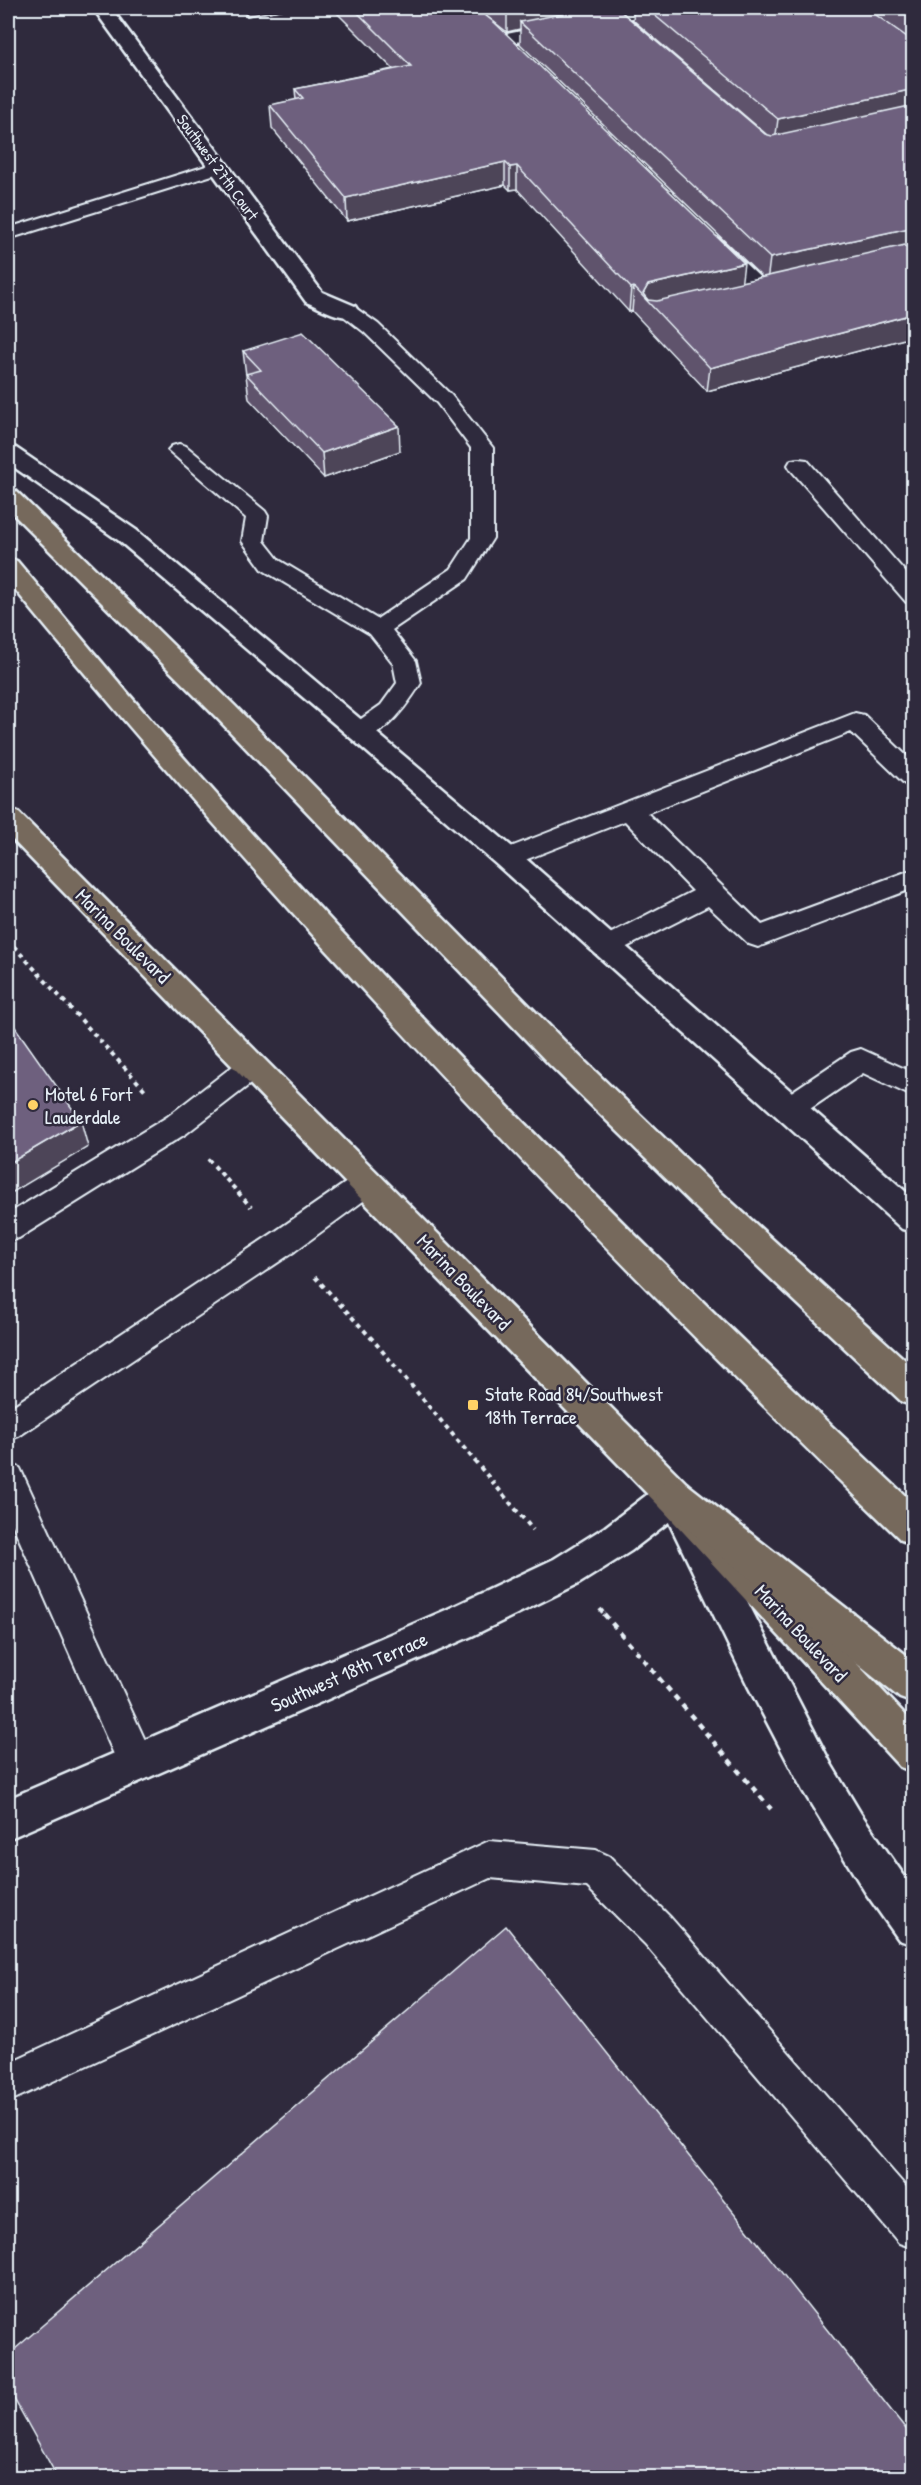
<svg xmlns="http://www.w3.org/2000/svg" width="921" height="2485" font-family="'Patrick Hand',sans-serif">
<style>
.lines{fill:none;stroke-linecap:round;stroke-linejoin:round}
.lane-casing{stroke:#e8f1f8;stroke-width:4}
.street-casing{stroke:#e8f1f8;stroke-width:5}
.secondary-casing{stroke:#e8f1f8;stroke-width:5}
.primary-casing{stroke:#e8f1f8;stroke-width:5}
.highway-casing{stroke:#e8f1f8;stroke-width:5}
.path-far1{stroke:#e8f1f8;stroke-width:4;stroke-dasharray:4.5 4.5;stroke-linecap:butt}
.path{stroke:#e8f1f8;stroke-width:4.5;stroke-dasharray:6 6;stroke-linecap:butt}
.lane{fill:#2f2a3d;fill-rule:evenodd}
.street{fill:#2f2a3d;fill-rule:evenodd}
.secondary{fill:#2f2a3d;fill-rule:evenodd}
.primary{fill:#76695c;fill-rule:evenodd}
.highway{fill:#76695c;fill-rule:evenodd}
.wall{fill:#5f536c;stroke:#e8f1f8;stroke-width:1.5;fill-rule:evenodd}
.shaded-wall{fill:#4d4458;stroke:#e8f1f8;stroke-width:1.5}
.building{fill:#6e617e;stroke:#e8f1f8;stroke-width:1.5}
.poi-dot{fill:#ffd166;stroke:#2f2a3d;stroke-width:2}
.labels{text-anchor:middle;stroke-width:5;stroke-linejoin:round;paint-order:stroke}
.far-street-label{font-size:16px;fill:#e8f1f8;stroke:#2f2a3d}
.street-label{font-size:20px;fill:#e8f1f8;stroke:#2f2a3d}
.poi-label{font-size:20px;fill:#e8f1f8;stroke:#2f2a3d;text-anchor:start}
</style>
<rect width="100%" height="100%" fill="#2f2a3d"/>
<filter id="ink" filterUnits="userSpaceOnUse"><feTurbulence type="fractalNoise" baseFrequency=".0167" numOctaves="2"/><feDisplacementMap in="SourceGraphic" scale="12" xChannelSelector="R" yChannelSelector="G"/><feConvolveMatrix kernelMatrix="1 2 1 2 8 2 1 2 1" color-interpolation-filters="sRGB"/></filter>
<g filter="url(#ink)">
<g class="lines">
<g class="lane-casing">
<g id="lane">
<path d="M219 162 225 163 228 167 225 171 8 239V228Z"/>
<path d="M347 305 354 307 378 324 451 395 493 448V538L467 579 392 630 416 661 421 683C408 704 380 746 351 738L348 732 351 726 381 705 397 683 393 663 370 634 263 570 242 541 246 518 168 450 172 446 179 444 186 446 265 511 268 516 264 541 279 560 377 619 451 569 471 538V448L437 403 364 332 337 311 340 307Z"/>
<path d="M799 459 807 460 914 582V604L906 602 791 470 788 465 791 460Z"/>
<path d="M855 713 864 715 914 763V786L905 784 851 732 647 813 762 925 914 869V888L758 947 749 944 708 906 607 957 598 954 594 947 598 940 693 891 625 821 507 867 498 864 494 858 498 852Z"/>
<path d="M861 1049 914 1073V1097L863 1073 798 1117 788 1120 778 1117 774 1109 778 1101 851 1052Z"/>
<path d="M252 1056 262 1059 266 1067 262 1075 187 1133 19 1238 8 1241V1214L167 1117 242 1059Z"/>
<path d="M367 1171 377 1175 382 1183 377 1191 295 1251 19 1436 8 1440V1409L273 1233 357 1175Z"/>
<path d="M8 1463 20 1468 150 1751 155 1764 150 1777 137 1782 124 1777 8 1514Z"/>
<path d="M489 1841 596 1850 609 1856 671 1918 914 2196V2248L899 2243 645 1944 587 1887 490 1878 8 2102V2063Z"/>
</g>
</g>
<g class="street-casing">
<g id="street">
<path d="M93 8H111L322 292 355 306 358 311 355 316C339 320 321 308 306 302Z"/>
<path d="M632 8H664L661 12 655 13 502 45 496 44 493 40 496 36 502 35Z"/>
<path d="M712 237 719 239 768 285 771 290 768 295 760 296 752 295 705 247 702 243 705 239Z"/>
<path d="M674 1480 687 1484 692 1496 687 1508 631 1551 580 1583 472 1636 8 1839V1799L446 1610 554 1559 605 1527 661 1484Z"/>
</g>
</g>
<g class="secondary-casing">
<g id="secondary">
<path d="M8 446 16 448 136 530 517 851 914 1199V1232L902 1229 497 865 351 738 118 540 8 463Z"/>
<path d="M683 1497 696 1502 831 1764 861 1814 914 1890V1945L899 1940 865 1892 803 1791 748 1686 665 1514 670 1502Z"/>
</g>
</g>
<g class="primary-casing">
<g id="primary">
<path d="M8 489 16 491 235 706 572 1049 715 1187 914 1368V1406L902 1402 693 1205 550 1065 217 718 8 509Z"/>
<path d="M8 809 18 812 687 1484 914 1724V1772L900 1767 661 1508 8 835Z"/>
</g>
</g>
<g class="highway-casing">
<g id="highway">
<path d="M8 558 17 561C80 636 142 712 208 785 431 1036 669 1274 914 1504V1545L901 1540C586 1236 285 920 8 581Z"/>
<path d="M674 1480 687 1484 914 1661V1703L900 1698 661 1508 656 1496 661 1484Z"/>
</g>
</g>
<g class="path-far1">
<path d="M8 940 146 1091"/>
<path d="M208 1159 251 1207"/>
<path d="M315 1277 373 1340 533 1530"/>
<path d="M600 1609 605 1615"/>
</g>
<path class="path" d="M604 1614 771 1809"/>
<use href="#lane" class="lane"/>
<use href="#street" class="street"/>
<use href="#secondary" class="secondary"/>
<use href="#primary" class="primary"/>
<use href="#highway" class="highway"/>
</g>
<g class="wall">
<path d="M239 8H290L247 16Z"/>
<path d="M332 8H623L618 9 766 134 633 20 634 8H914V352L908 338 707 391 632 311 629 312 517 189 510 190 505 185 347 221 272 128 270 105 296 100 295 89 393 69ZM476 8 507 32 520 29V44L762 277 742 282Z"/>
<path d="M243 351 400 451 324 478 249 399Z"/>
</g>
<g class="shaded-wall">
<path d="M246 8H290L247 16Z"/>
<path d="M516 8H623L526 28 520 22V29L507 32V9Z"/>
<path d="M914 89V111L775 142 778 119Z"/>
<path d="M505 162V185L347 221 346 198Z"/>
<path d="M517 166V189L510 190V167Z"/>
<path d="M914 227V249L767 282 770 258Z"/>
<path d="M744 263 741 287 653 307 643 294 648 285Z"/>
<path d="M634 287 632 311 629 312 631 288Z"/>
<path d="M913 314 908 338 707 391 710 368Z"/>
<path d="M399 426 400 451 324 478 322 453Z"/>
<path d="M81 1121 88 1147 8 1195V1164Z"/>
</g>
<g class="building">
<path d="M353 8H476L495 23 744 263 648 285 643 294 648 300 657 301 914 243V316L913 314 710 368 634 287 631 288 517 166 510 167 505 162 346 198 270 105 303 98 295 89 411 66Z"/>
<path d="M591 8H617L765 134 772 136 914 105V227L770 258 520 22Z"/>
<path d="M646 8H866L910 39 914 40V89L778 119Z"/>
<path d="M896 8H914V19Z"/>
<path d="M303 332 399 426 322 453 246 374 261 370 243 351Z"/>
<path d="M15 1027 81 1121 8 1164V1031Z"/>
<path d="M506 1926 914 2439V2478H58L8 2388V2355Z"/>
</g>
</g>
<g class="poi-dot">
<circle cx="33" cy="1105" r="6"/>
<rect x="467" y="1399" width="12" height="12" rx="3"/>
</g>
<g class="labels">
<g class="far-street-label">
<text transform="translate(218 167) rotate(54)" y="6">Southwest 27th Court</text>
</g>
<g class="street-label">
<text transform="translate(123 936) rotate(45)" y="7">Marina Boulevard</text>
<text transform="translate(464 1282) rotate(46)" y="7">Marina Boulevard</text>
<text transform="translate(801 1633) rotate(47)" y="7">Marina Boulevard</text>
<text transform="translate(349 1672) rotate(-24)" y="7">Southwest 18th Terrace</text>
</g>
<g class="poi-label">
<text x="45" y="1101">Motel 6 Fort<tspan x="45" dy="23">Lauderdale</tspan></text>
<text x="485" y="1401">State Road 84/Southwest<tspan x="485" dy="23">18th Terrace</tspan></text>
</g>
</g>
<rect width="921" height="2485" fill="none" stroke="#2f2a3d" stroke-width="30"/>
<rect x="15" y="15" width="891" height="2455" fill="none" stroke="#e8f1f8" stroke-width="2" filter="url(#ink)"/>
</svg>
